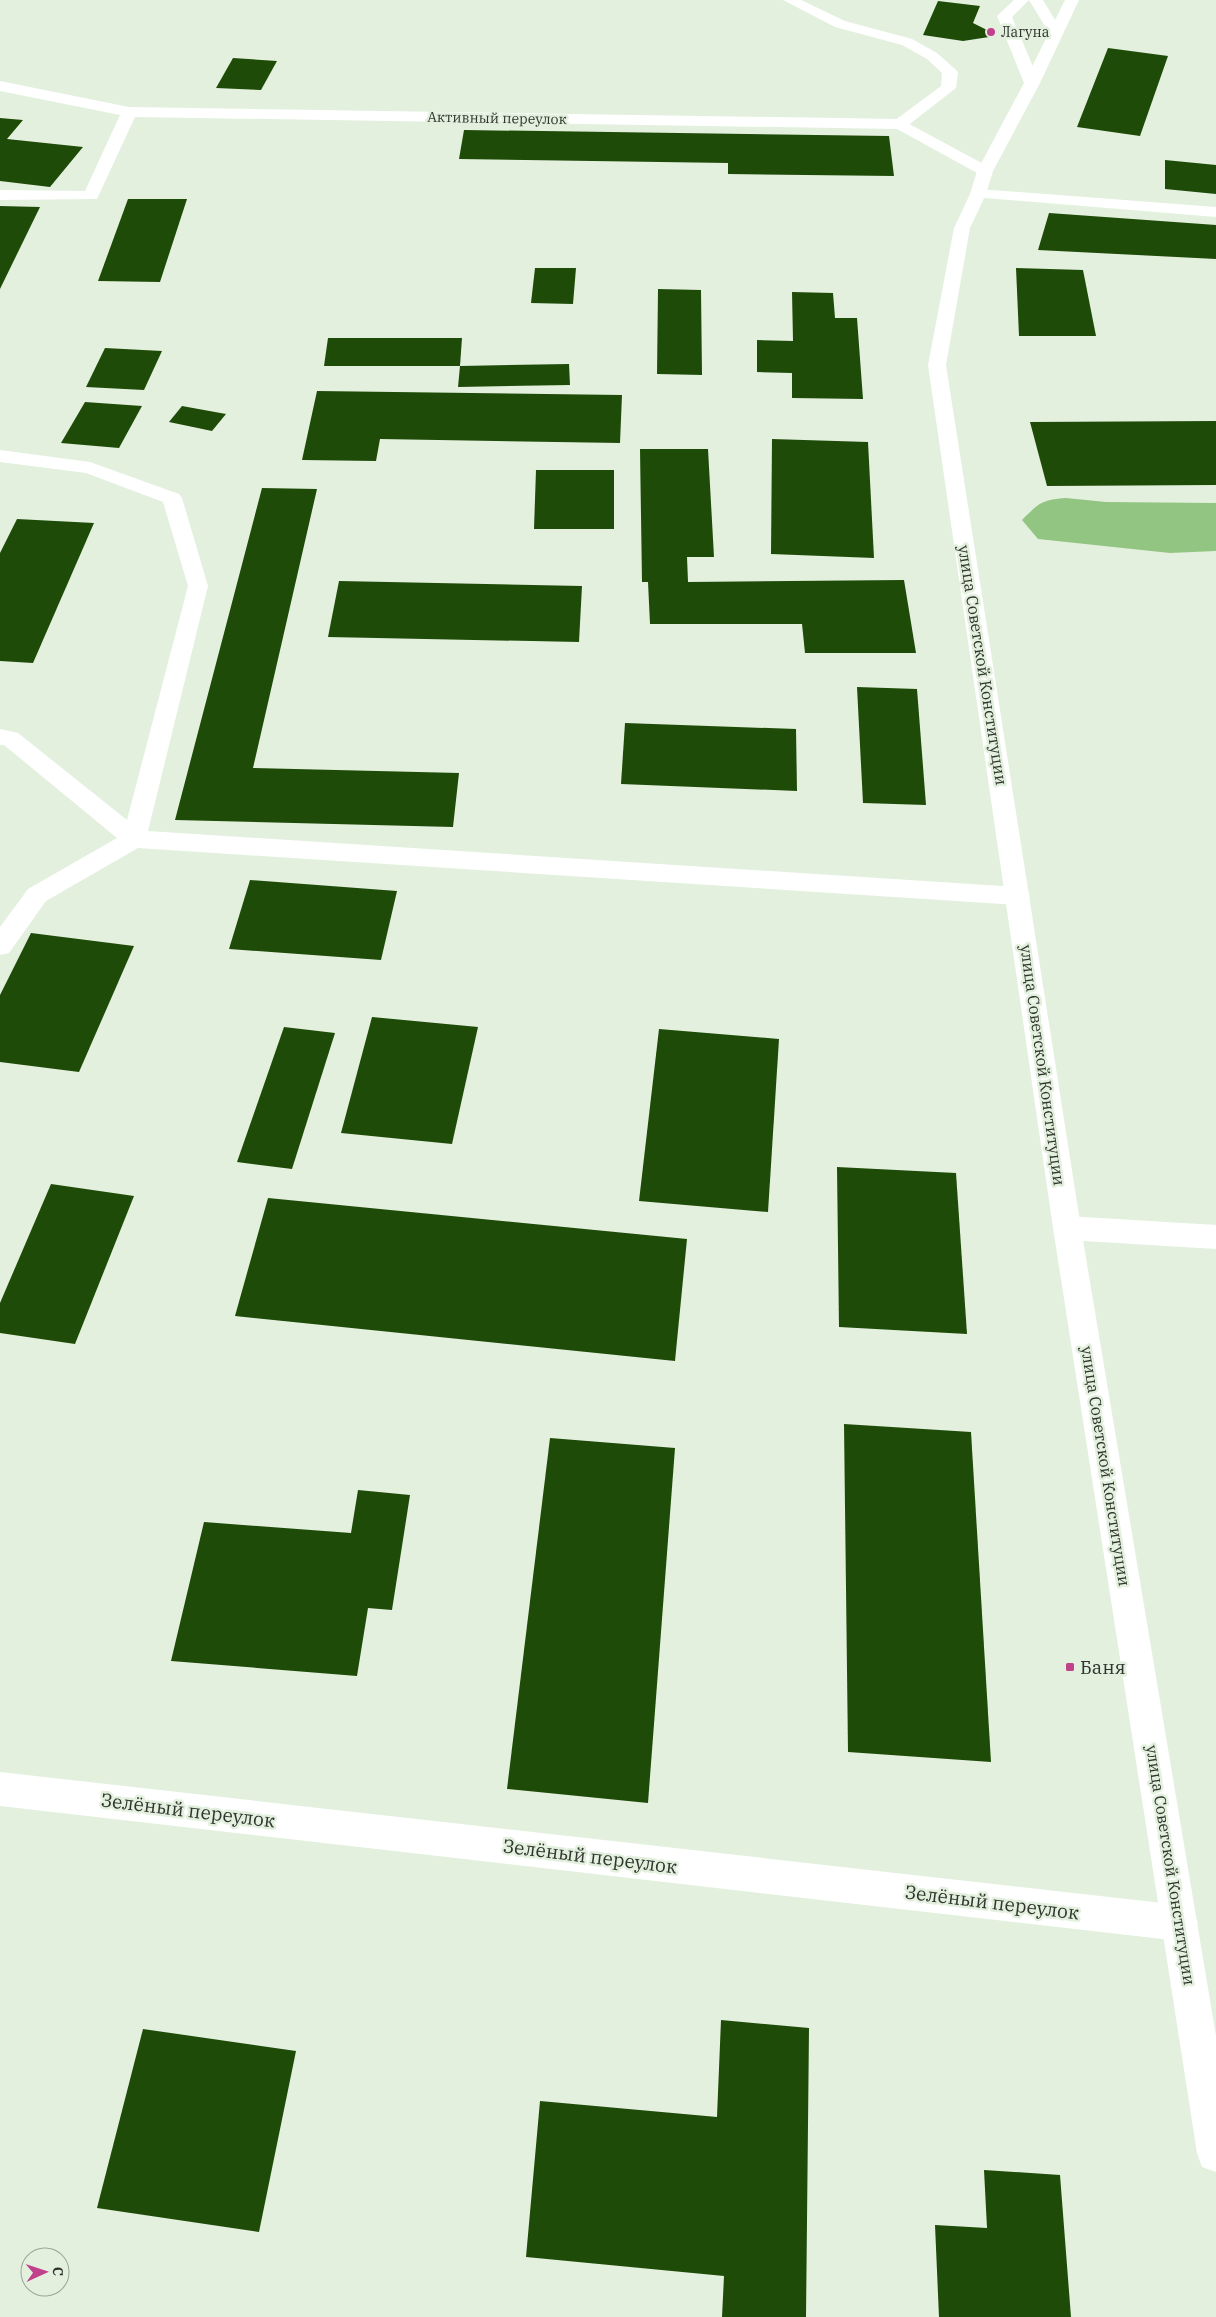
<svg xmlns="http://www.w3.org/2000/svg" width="1216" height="2317" font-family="'IBM Plex Serif',serif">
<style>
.forest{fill:#93c582}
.building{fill:#1f4b08}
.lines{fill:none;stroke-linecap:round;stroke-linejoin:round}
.lane{fill:#fff;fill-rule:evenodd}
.street{fill:#fff;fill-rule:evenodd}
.secondary{fill:#fff;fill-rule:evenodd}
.poi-dot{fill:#c1418c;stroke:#e3f0de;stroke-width:2}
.labels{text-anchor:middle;stroke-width:5;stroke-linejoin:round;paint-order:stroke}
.far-poi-label{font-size:14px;fill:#2f342e;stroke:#e3f0de;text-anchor:start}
.far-street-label{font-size:14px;fill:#2f342e;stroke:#e3f0de}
.street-label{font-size:16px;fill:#2f342e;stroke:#e3f0de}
.near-poi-label{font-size:19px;fill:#2f342e;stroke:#e3f0de;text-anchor:start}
.near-street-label{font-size:19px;fill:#2f342e;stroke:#e3f0de}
</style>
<rect width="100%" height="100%" fill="#e3f0de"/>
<path class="forest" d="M1066 498 1106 502 1216 503V551L1170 553 1038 539 1022 520C1039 503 1041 500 1066 498Z"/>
<g class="building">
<path d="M938 1 980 6 973 23 991 32 989 37 963 41 923 35Z"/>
<path d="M1108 48 1168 56 1140 136 1077 127Z"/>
<path d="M233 58 277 61 261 90 216 88Z"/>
<path d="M0 118 23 120 7 139 83 147 50 187 0 181Z"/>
<path d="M464 130 889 136 894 176 728 174V163L459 159Z"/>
<path d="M1165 160 1216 165V194L1165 189Z"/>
<path d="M128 199H187L160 282 98 281Z"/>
<path d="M0 206 40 207 0 289Z"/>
<path d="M1049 213 1216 225V259L1038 250Z"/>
<path d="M535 268H576L573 304 531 303Z"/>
<path d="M1016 268 1083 270 1096 336H1019Z"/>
<path d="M658 289 701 290 702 375 657 374Z"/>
<path d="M792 292 833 293 835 318H857L863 399 792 398V373L757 372V340L793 341Z"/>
<path d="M328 338H462L460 366H324Z"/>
<path d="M105 348 162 351 144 390 86 387Z"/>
<path d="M569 364 570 385 458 387 460 366Z"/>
<path d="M317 391 622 395 620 443 380 439 376 461 302 460Z"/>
<path d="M85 402 142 406 119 448 61 443Z"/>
<path d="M182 406 226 414 212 431 169 422Z"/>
<path d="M1216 421V485L1047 486 1030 422Z"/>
<path d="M772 439 868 442 874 558 771 554Z"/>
<path d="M640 449H708L714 557H687L688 582 904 580 916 653H805L802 624H650L648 582H642Z"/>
<path d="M536 470H614V529H534Z"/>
<path d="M262 488 317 489 253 768 459 773 453 827 175 820Z"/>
<path d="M17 519 94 523 33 663 0 661V553Z"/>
<path d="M339 581 582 586 579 642 328 637Z"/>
<path d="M857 687 917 689 926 805 863 803Z"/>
<path d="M625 723 796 729 797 791 621 784Z"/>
<path d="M250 880 397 891 381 960 229 949Z"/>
<path d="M31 933 134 946 79 1072 0 1062V995Z"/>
<path d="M372 1017 478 1027 452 1144 341 1133Z"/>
<path d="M284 1027 335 1033 292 1169 237 1162Z"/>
<path d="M659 1029 779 1039 768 1212 639 1201Z"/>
<path d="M837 1167 956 1173 967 1334 839 1327Z"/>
<path d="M51 1184 134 1196 75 1344 0 1333V1303Z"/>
<path d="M268 1198 687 1239 675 1361 235 1316Z"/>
<path d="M844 1424 971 1432 991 1762 848 1752Z"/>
<path d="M550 1438 675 1448 648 1803 507 1789Z"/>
<path d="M358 1490 410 1495 392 1610 368 1608 357 1676 171 1661 204 1522 351 1533Z"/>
<path d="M721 2020 809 2028 806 2317H722L724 2276 526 2257 540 2101 717 2117Z"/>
<path d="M143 2029 296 2051 259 2232 97 2208Z"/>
<path d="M984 2170 1060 2175 1071 2317H939L935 2225 987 2228Z"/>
</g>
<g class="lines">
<g class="lane">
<path d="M783 0H801L845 21 912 39 937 53 955 69 958 72 956 88 906 127H894L892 124 894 121 941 86 942 73 927 59 902 45 835 27Z"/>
<path d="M1014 0H1043L1063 33 1061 36H1051L1029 0 1012 17 1040 83 1032 88 1024 83 997 16Z"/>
<path d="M978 189 1216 207V217L972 197 970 194Z"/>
<path d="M1067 1216 1216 1225V1249L1067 1240 1057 1236 1053 1228 1057 1220Z"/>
</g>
<g class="street">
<path d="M0 81 129 107 900 119 991 168 993 171 991 174H979L897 129 135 117 97 199 0 200V190L85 191 120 115 0 91Z"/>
<path d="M0 450 90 462 179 494 182 498 208 586 148 831 1018 887 1027 890 1030 896 1027 902 1018 905 138 848 46 901 9 953 0 955V927L28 889 117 838 4 745H0V729L18 733 127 820 188 586 163 502 86 473 0 462Z"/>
<path d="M0 1772 1180 1905 1193 1910 1198 1923 1193 1936 1180 1941 0 1806Z"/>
</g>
<path class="secondary" d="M1065 0H1079L1040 83 993 171 986 194 970 228 946 365 1081 1228 1216 2036V2172L1202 2167 1197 2153 1053 1228 928 365 954 228 970 194 977 171 1024 83Z"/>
</g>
<g class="poi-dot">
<circle cx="991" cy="32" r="5"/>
<rect x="1065" y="1662" width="10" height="10" rx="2.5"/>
</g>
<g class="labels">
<g class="far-poi-label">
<text x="1001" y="37">Лагуна</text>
</g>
<g class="far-street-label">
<text transform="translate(497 118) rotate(1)" y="5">Активный переулок</text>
</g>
<g class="street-label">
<text transform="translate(983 665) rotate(81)" y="6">улица Советской Конституции</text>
<text transform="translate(1043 1065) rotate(82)" y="6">улица Советской Конституции</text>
<text transform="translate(1106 1466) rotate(81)" y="6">улица Советской Конституции</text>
<text transform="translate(1171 1865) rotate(81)" y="6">улица Советской Конституции</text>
</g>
<g class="near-poi-label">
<text x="1080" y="1674">Баня</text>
</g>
<g class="near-street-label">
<text transform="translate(188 1810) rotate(7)" y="7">Зелёный переулок</text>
<text transform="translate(590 1856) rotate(7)" y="7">Зелёный переулок</text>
<text transform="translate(992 1902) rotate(7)" y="7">Зелёный переулок</text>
</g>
</g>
<g transform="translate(45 2272) rotate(87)"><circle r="24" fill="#e3f0de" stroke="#9ba598"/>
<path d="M0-4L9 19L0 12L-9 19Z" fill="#c1418c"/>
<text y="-8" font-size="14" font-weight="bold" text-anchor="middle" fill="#2f342e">С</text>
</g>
</svg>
